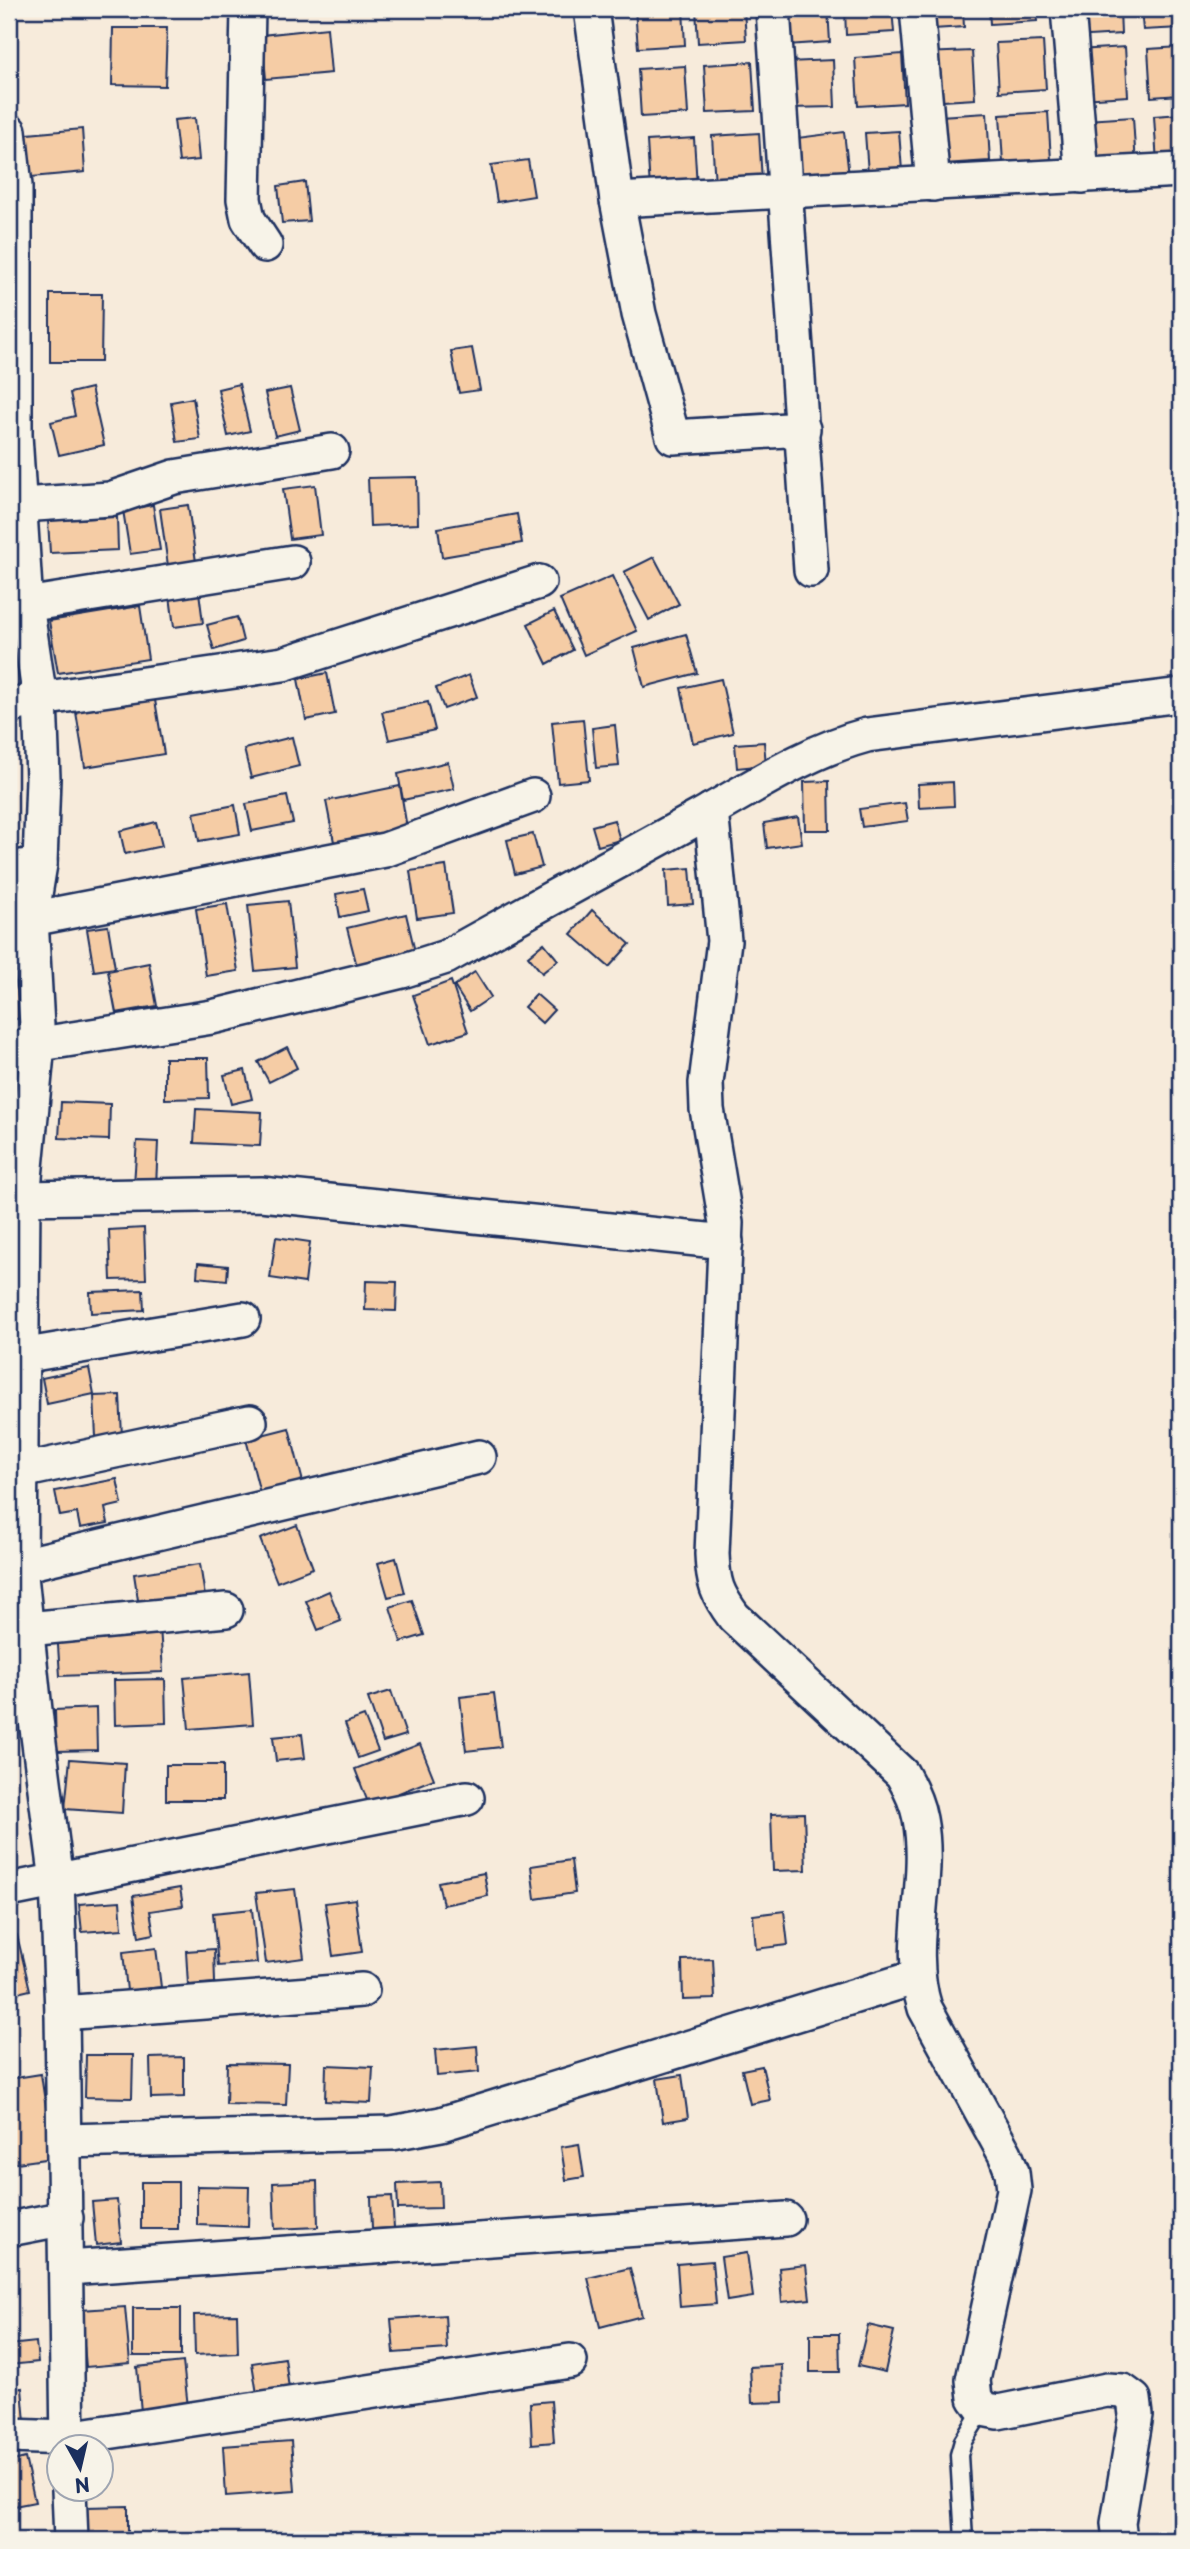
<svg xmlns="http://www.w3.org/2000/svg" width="1190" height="2549" font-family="'Playpen Sans',sans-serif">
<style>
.building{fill:#f5cca5;stroke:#1b2f5e;stroke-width:2}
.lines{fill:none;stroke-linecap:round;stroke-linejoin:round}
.lane-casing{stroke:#1b2f5e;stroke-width:21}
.street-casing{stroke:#1b2f5e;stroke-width:38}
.lane{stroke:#f7f3e8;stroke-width:16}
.street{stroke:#f7f3e8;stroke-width:33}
</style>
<rect width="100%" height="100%" fill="#f7ebdb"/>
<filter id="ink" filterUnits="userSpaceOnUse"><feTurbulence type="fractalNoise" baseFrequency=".0143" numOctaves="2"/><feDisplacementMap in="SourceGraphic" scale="14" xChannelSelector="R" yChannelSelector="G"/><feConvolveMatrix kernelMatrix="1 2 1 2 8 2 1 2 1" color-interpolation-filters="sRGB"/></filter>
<g filter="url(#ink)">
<g class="building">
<path d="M635 9H683L685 45 638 48Z"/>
<path d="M696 9H744L746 40 698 43Z"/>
<path d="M785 9H828L830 42 787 45Z"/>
<path d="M845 9H892L894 32 846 35Z"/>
<path d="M915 9H963L964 27 917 30Z"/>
<path d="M989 9H1036L1037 21 990 24Z"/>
<path d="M1072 9H1120L1121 34 1073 37Z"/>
<path d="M1141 9H1181V28L1143 30Z"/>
<path d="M113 28H167L165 86 112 85Z"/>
<path d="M327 28 331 73 266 79 262 35Z"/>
<path d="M1043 41 1046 89 999 92 996 43Z"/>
<path d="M1125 47 1128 96 1081 99 1078 50Z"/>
<path d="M1181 47V95L1151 97 1148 49Z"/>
<path d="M972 51 975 99 927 102 924 53Z"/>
<path d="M902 54 905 103 858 106 855 58Z"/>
<path d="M833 60 835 107 788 108 787 62Z"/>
<path d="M752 62 755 111 707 113 704 65Z"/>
<path d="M685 66 688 114 641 117 638 69Z"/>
<path d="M1048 112 1051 160 1003 163 1000 115Z"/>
<path d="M987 113 990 161 943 164 940 116Z"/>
<path d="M1181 114V162L1157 164 1154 116Z"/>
<path d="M1133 117 1136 166 1089 169 1086 120Z"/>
<path d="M195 118 199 160 179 162 174 120Z"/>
<path d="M82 129 85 172 21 178 17 135Z"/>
<path d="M899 131 902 171 868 173 865 133Z"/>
<path d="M844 132 849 176 801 180 797 138Z"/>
<path d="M759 133 762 181 715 185 712 136Z"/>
<path d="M694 138 697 186 650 189 647 141Z"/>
<path d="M528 160 534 196 497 202 491 165Z"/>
<path d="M305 182 309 221 282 223 278 186Z"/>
<path d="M50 294H102L101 362H50Z"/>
<path d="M472 348 480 390 459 393 451 351Z"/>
<path d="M239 384 250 431 228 436 218 389Z"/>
<path d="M91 388 104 445 59 455 51 422 75 416 70 393Z"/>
<path d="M290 388 300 430 275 436 265 393Z"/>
<path d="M193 398 200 439 177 442 171 402Z"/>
<path d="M417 477 418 524 370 526 368 478Z"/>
<path d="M315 485 321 535 290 539 283 489Z"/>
<path d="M153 505 160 550 130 554 123 510Z"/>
<path d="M188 505 197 569 169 573 160 509Z"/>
<path d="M517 514 522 543 442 557 438 528Z"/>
<path d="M117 517 118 550 50 553 48 520Z"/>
<path d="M654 557 679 604 649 620 624 572Z"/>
<path d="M612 576 637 631 584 655 560 599Z"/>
<path d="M199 592 203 623 174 627 170 596Z"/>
<path d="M140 606 148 659 58 673 49 621Z"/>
<path d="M554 611 573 650 547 664 528 624Z"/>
<path d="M237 617 243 641 214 650 207 625Z"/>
<path d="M686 634 697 673 644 687 634 648Z"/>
<path d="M327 673 335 714 306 720 298 679Z"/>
<path d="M469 675 477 697 444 709 436 688Z"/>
<path d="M721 679 733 733 693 743 681 688Z"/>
<path d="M154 694 164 754 85 767 75 706Z"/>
<path d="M428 702 435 730 389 740 382 712Z"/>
<path d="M583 719 589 780 558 783 552 722Z"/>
<path d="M615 725 619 766 596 768 592 728Z"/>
<path d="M292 737 299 766 251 778 244 749Z"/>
<path d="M764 742 766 765 737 768 735 744Z"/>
<path d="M448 762 454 789 403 800 398 774Z"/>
<path d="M829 781 830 830H805L804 782Z"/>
<path d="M953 782 954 806 919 808 918 784Z"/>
<path d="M400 786 407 828 334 842 326 801Z"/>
<path d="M287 796 293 823 252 831 246 804Z"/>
<path d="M905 803 908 821 862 827 859 809Z"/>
<path d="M235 805 240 834 199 841 194 813Z"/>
<path d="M798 817 802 843 767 848 764 823Z"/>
<path d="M614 820 620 840 598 846 592 826Z"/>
<path d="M156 822 162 846 125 854 120 831Z"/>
<path d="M533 834 542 867 515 874 507 840Z"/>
<path d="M446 866 453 913 417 918 410 871Z"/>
<path d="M690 868 693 904 668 906 666 870Z"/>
<path d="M363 889 368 911 340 917 336 894Z"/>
<path d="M288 901 295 967 255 971 248 905Z"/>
<path d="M227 904 238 971 206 976 196 909Z"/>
<path d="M592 910 630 944 609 967 571 934Z"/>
<path d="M406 914 416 956 358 970 347 928Z"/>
<path d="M108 926 115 968 94 971 87 929Z"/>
<path d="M544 943 558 960 542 973 528 956Z"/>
<path d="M9 956 23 1017 9 1021Z"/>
<path d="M149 963 157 1006 116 1013 108 971Z"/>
<path d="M475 972 491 997 470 1011 454 986Z"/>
<path d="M451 981 468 1032 430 1044 413 995Z"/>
<path d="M536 994 554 1010 542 1023 524 1007Z"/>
<path d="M287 1047 297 1068 269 1082 258 1062Z"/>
<path d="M165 1058H208L209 1098 165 1099Z"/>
<path d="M245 1070 252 1099 231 1104 224 1075Z"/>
<path d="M61 1102 110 1104 109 1140 59 1138Z"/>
<path d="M196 1109 262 1112 260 1146 194 1143Z"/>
<path d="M137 1141 158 1142 156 1186 134 1184Z"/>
<path d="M144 1228 146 1279 111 1280 109 1230Z"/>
<path d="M276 1237 310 1242 305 1283 270 1278Z"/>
<path d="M198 1263 228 1266 227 1280 197 1277Z"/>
<path d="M366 1281 397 1282 396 1311 365 1310Z"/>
<path d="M143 1290 144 1310 91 1313 90 1292Z"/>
<path d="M89 1368 94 1394 47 1404 42 1378Z"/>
<path d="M120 1395 122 1436 96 1437 94 1396Z"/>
<path d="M289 1428 303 1482 260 1493 246 1439Z"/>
<path d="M117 1479 122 1504 105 1508 108 1523 80 1528 77 1513 60 1516 55 1491Z"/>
<path d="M297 1525 313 1568 277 1582 260 1539Z"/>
<path d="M396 1558 405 1593 388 1597 378 1563Z"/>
<path d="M200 1564 206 1603 140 1613 134 1574Z"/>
<path d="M329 1591 341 1621 318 1630 306 1601Z"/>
<path d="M412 1600 424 1635 401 1642 390 1607Z"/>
<path d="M160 1626 163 1672 60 1676 57 1630Z"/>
<path d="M249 1672 253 1724 189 1729 184 1678Z"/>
<path d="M165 1679 166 1723 115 1725 114 1680Z"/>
<path d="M391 1691 406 1735 383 1742 368 1698Z"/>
<path d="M494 1693 501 1747 466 1751 460 1697Z"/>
<path d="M96 1708 97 1750 56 1751 55 1710Z"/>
<path d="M364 1716 378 1751 358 1758 345 1723Z"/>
<path d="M302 1734 305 1758 276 1761 273 1737Z"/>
<path d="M420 1744 434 1779 369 1805 355 1769Z"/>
<path d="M70 1759 125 1763 122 1813 65 1809Z"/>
<rect x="166" y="1765" width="57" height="35"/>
<path d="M804 1813 806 1870 773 1871 771 1814Z"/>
<path d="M571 1860 575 1893 535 1899 531 1866Z"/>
<path d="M484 1873 488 1896 443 1905 438 1882Z"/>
<path d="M180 1888 183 1906 150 1911 154 1934 139 1937 133 1896Z"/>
<path d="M295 1889 304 1958 266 1963 256 1893Z"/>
<path d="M355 1899 362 1952 333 1956 325 1903Z"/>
<path d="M120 1901 122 1929 82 1932 79 1904Z"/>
<path d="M252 1909 257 1963 218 1966 213 1913Z"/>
<path d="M784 1911 788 1945 756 1949 753 1915Z"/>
<path d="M17 1935 30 1990 9 1995V1937Z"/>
<path d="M156 1948 161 1987 127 1991 123 1952Z"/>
<path d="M214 1949 215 1983 188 1985 186 1951Z"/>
<path d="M713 1959 715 1999 683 2000 682 1960Z"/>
<path d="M477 2046 479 2072 437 2076 435 2050Z"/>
<path d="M86 2055H133L132 2098 85 2097Z"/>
<path d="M184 2057V2097L151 2098 150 2058Z"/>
<path d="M227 2063 288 2064 286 2105 226 2104Z"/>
<path d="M326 2065 373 2067 371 2103 325 2101Z"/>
<path d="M762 2066 770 2100 750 2104 742 2070Z"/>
<path d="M41 2074 53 2158 9 2164V2079Z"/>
<path d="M682 2075 688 2118 663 2122 657 2079Z"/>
<path d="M579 2144 584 2177 566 2180 561 2147Z"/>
<path d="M317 2181 318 2227 275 2229 273 2183Z"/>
<rect x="141" y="2182" width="37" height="47"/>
<path d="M440 2182 441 2208 398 2209 397 2184Z"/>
<path d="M197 2186 249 2187 248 2227 197 2225Z"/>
<path d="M392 2196 394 2228 372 2229 371 2197Z"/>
<path d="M117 2200 121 2242 96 2245 92 2202Z"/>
<path d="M747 2253 753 2297 727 2301 721 2257Z"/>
<path d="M712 2261 716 2304 680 2307 677 2264Z"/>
<path d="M806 2265 810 2299 782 2302 779 2268Z"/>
<path d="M630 2268 642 2316 600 2327 588 2278Z"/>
<path d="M125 2307 130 2363 86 2367 81 2310Z"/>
<rect x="133" y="2308" width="48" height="48"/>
<path d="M237 2314 238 2353 195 2355 194 2315Z"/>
<path d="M445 2315 447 2349 394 2353 391 2319Z"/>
<path d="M868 2325 894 2331 885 2372 858 2366Z"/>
<path d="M810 2334H839L840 2372H810Z"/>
<path d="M36 2342 38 2362 9 2365V2345Z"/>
<path d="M285 2358 289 2389 257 2394 252 2363Z"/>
<path d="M183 2362 188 2407 141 2412 137 2367Z"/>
<path d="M782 2365 783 2402 752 2403 750 2367Z"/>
<path d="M22 2388 25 2422 9 2423V2390Z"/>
<path d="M551 2401 554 2442 532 2444 530 2403Z"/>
<path d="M291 2441 295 2491 226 2496 223 2446Z"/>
<path d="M25 2458 35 2502 9 2507V2462Z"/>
<path d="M128 2506V2540H86V2507Z"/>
</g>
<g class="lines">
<g class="lane-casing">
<path id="lane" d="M964 2540 959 2455 963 2441 983 2409"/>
</g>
<g class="street-casing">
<g id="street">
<path d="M248 9 244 199 248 219 265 245"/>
<path d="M591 9 617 200 639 314 673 437 803 429"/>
<path d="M773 9 811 570"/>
<path d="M917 9 933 184"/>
<path d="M1068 9 1082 176"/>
<path d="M9 131 15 186V435L26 605 40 699 43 778 40 864 31 919 38 1044 23 1198 20 1566 36 1720 57 1881 62 2013 68 2448"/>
<path d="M617 200 1181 170"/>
<path d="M21 505 110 499 174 477 332 451"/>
<path d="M26 605 293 562"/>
<path d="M9 706 40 699 283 664 539 582"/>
<path d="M711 810 724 941 706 1083 707 1109 726 1223 712 1554C713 1583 717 1594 734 1617L902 1774C910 1788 917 1802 920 1819 932 1881 905 1945 925 2008L1005 2154 1012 2172 1014 2190 973 2380 975 2398 983 2409 998 2412 1107 2390 1123 2391 1134 2399 1136 2415 1118 2523 1120 2540"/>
<path d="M9 869 40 864"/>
<path d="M31 919 385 850 533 796"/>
<path d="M9 1049 212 1017 402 971 446 957C530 910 615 863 699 817 753 787 807 751 867 735L1181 695"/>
<path d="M23 1198 261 1194 726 1242"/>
<path d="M21 1356 243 1319"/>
<path d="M21 1471 250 1422"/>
<path d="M9 1568 479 1457"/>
<path d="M27 1629 226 1610"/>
<path d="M9 1890 467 1798"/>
<path d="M62 2013 362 1990"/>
<path d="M64 2141 392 2133 441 2124 917 1977"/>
<path d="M9 2229 66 2218"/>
<path d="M67 2268 786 2219"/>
<path d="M9 2436 68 2438 570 2361"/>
<path d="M69 2490 71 2540"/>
</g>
</g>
<use href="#lane" class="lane"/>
<use href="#street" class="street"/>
</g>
</g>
<rect width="1190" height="2549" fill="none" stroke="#f7f3e8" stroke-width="35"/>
<rect x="18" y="18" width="1155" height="2514" fill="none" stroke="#1b2f5e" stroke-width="2.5" filter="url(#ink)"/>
<g transform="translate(80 2468) rotate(172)"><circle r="33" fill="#f7f3e8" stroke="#9fa5b1" stroke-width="2"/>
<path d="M0-5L12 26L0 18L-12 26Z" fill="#1b2f5e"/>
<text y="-10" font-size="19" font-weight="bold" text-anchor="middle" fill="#1b2f5e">N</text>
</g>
</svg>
